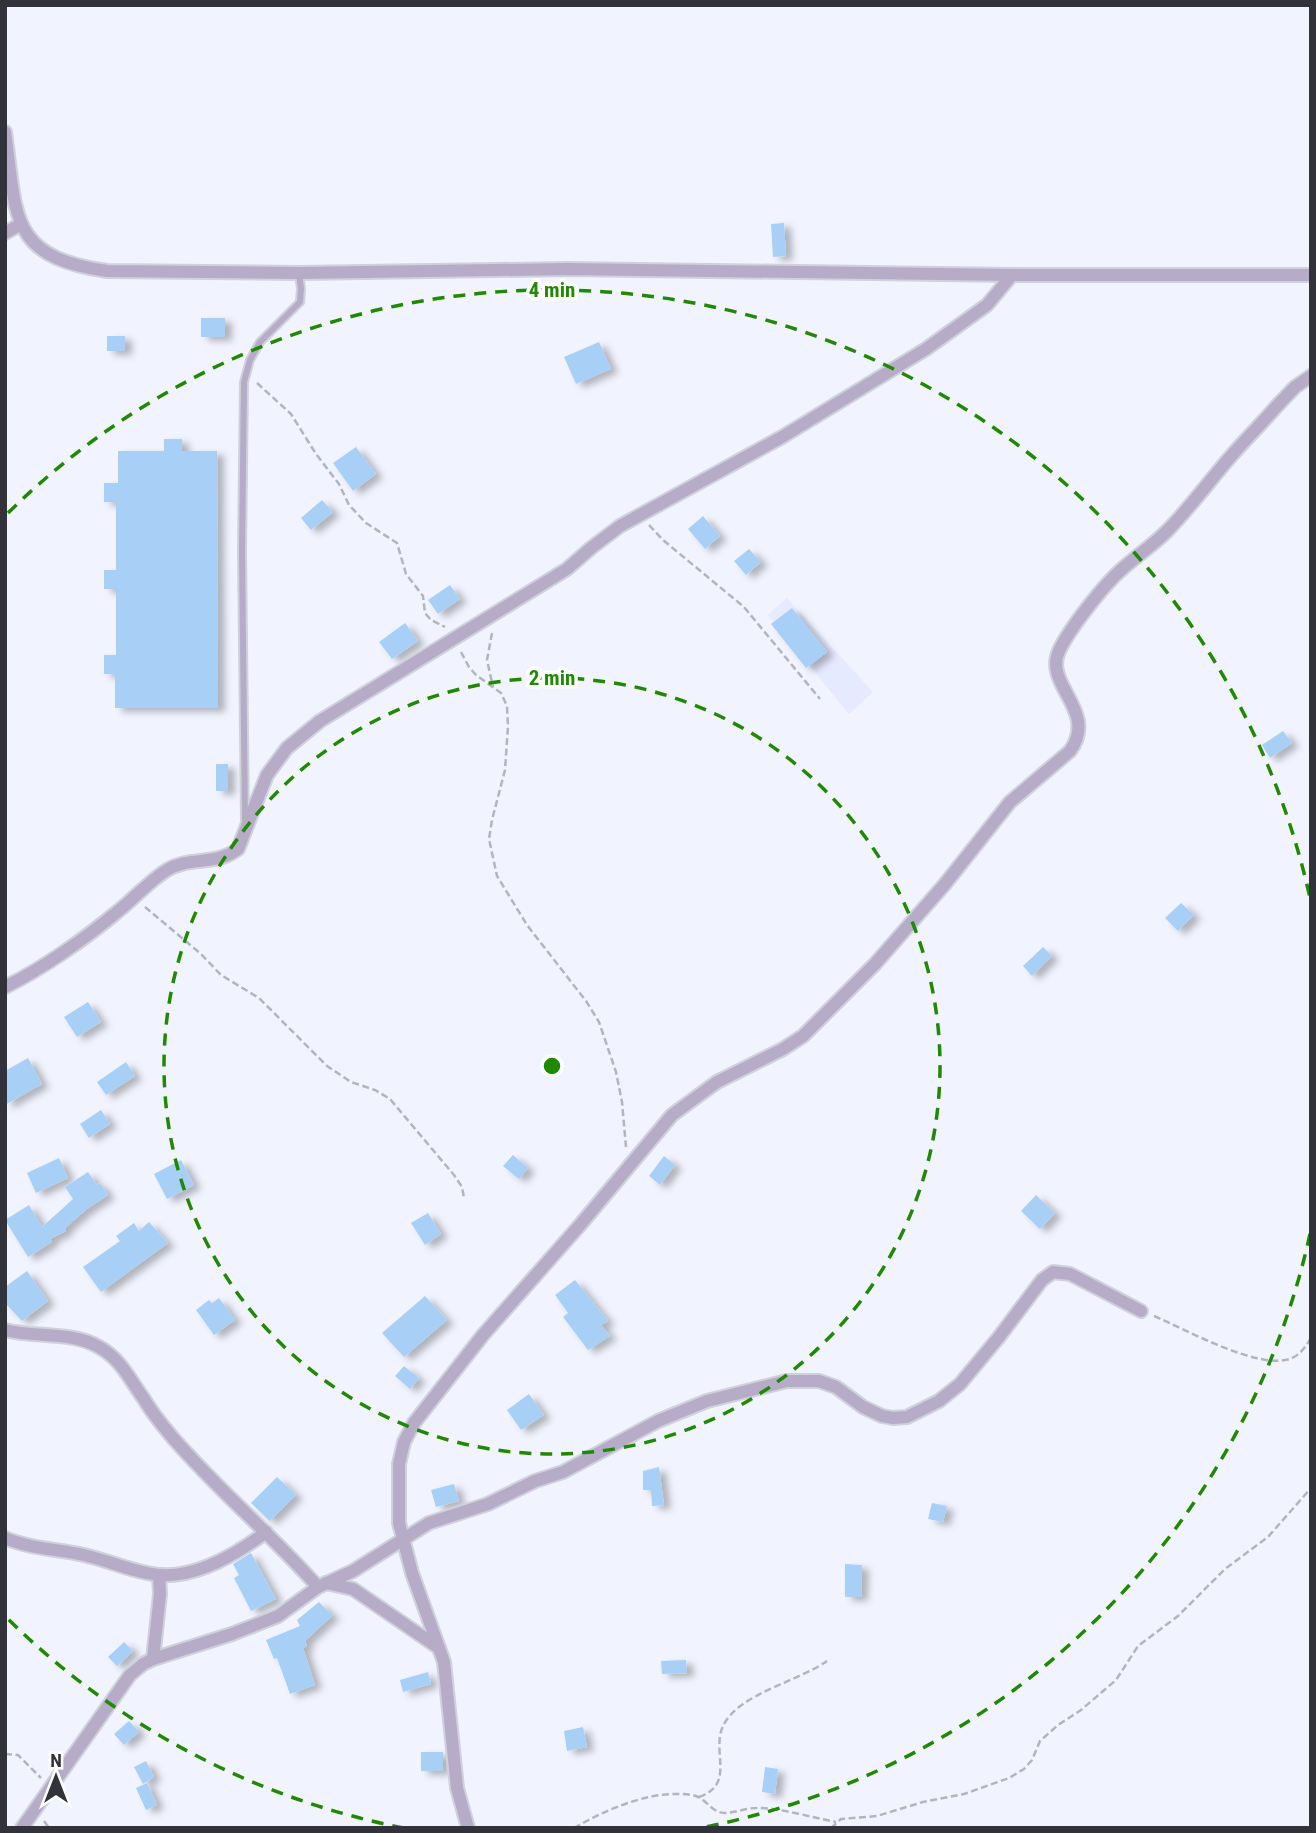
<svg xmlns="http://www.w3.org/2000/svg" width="1316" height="1833" font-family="'Roboto Condensed',sans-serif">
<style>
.built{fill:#e6eaff}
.building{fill:#a8cff6;filter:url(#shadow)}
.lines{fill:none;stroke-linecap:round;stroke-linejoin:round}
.service-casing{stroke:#cfd1dc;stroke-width:10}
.minor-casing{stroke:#cfd1dc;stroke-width:16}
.path{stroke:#b2b4be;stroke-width:2.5;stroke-dasharray:7 3.5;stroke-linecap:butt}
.service{stroke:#b7acc7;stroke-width:6}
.minor{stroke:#b7acc7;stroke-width:12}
.ring{fill:none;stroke:#218900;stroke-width:3.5;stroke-dasharray:12 9}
.centre{fill:#218900;stroke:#fff;stroke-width:3.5}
.ring-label{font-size:21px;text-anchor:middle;font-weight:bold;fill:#218900;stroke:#fff;stroke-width:7;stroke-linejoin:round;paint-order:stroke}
</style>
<defs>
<filter id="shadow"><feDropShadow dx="7" dy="4" stdDeviation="3.5" flood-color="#0004"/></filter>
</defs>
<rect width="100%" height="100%" fill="#f1f4ff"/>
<path class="built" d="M787 598 873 692 849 714 768 615Z"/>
<g class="building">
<path d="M784 223 786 256 773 257 771 224Z"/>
<rect x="201" y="318" width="24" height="19"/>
<rect x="107" y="336" width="18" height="15"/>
<path d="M599 342 611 369 576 384 564 357Z"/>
<path d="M164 439H182V451H217L218 708H115V674H104V655H116V589H104V570H116V502H104V483H118V451H164Z"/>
<path d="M356 447 376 474 353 491 333 463Z"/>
<path d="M322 500 333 512 311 530 301 518Z"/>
<path d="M703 516 720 536 705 549 688 529Z"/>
<path d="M749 549 761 562 746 575 734 561Z"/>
<path d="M450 585 460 599 438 614 428 600Z"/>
<path d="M792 608 827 652 806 668 771 624Z"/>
<path d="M405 623 418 641 392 659 379 642Z"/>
<path d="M1283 731 1292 743 1270 758 1262 745Z"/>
<rect x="216" y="764" width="12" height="27"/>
<path d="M1181 903 1194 915 1178 931 1165 918Z"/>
<path d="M1043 947 1052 956 1032 976 1023 966Z"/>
<path d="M88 1002 101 1022 77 1037 64 1017Z"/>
<path d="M28 1058 42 1084 5 1105V1071Z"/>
<path d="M126 1062 135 1076 106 1095 97 1082Z"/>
<path d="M101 1110 110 1124 89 1138 80 1124Z"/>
<path d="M513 1155 528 1168 519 1179 503 1166Z"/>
<path d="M664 1156 675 1165 660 1185 649 1176Z"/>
<path d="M59 1158 68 1178 36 1193 27 1173Z"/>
<path d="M181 1160 194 1185 167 1199 154 1174Z"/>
<path d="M88 1172 97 1185 100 1183 108 1195 87 1209 65 1228 66 1231 50 1239 52 1242 28 1257 5 1220 29 1205 42 1227 73 1199 65 1187Z"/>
<path d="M1036 1195 1055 1213 1040 1229 1021 1211Z"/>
<path d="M428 1213 441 1234 425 1245 411 1223Z"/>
<path d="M149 1222 168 1243 101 1292 83 1267 120 1241 116 1236 134 1223 139 1231Z"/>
<path d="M27 1271 48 1301 22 1321 5 1303V1287Z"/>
<path d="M575 1280 608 1321 601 1325 610 1336 588 1350 563 1317 568 1313 555 1295Z"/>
<path d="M425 1296 447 1320 404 1357 382 1333Z"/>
<path d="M219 1298 235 1320 214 1335 196 1310 209 1300 212 1303Z"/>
<path d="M404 1366 419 1378 410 1389 395 1376Z"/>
<path d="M529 1394 544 1415 521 1430 507 1410Z"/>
<path d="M659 1467 664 1505 652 1506 651 1490H643V1471Z"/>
<path d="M277 1477 296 1495 270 1521 251 1503Z"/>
<path d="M454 1484 459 1501 436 1507 431 1490Z"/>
<path d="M932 1503 947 1506 943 1522 928 1519Z"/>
<path d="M251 1553 276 1599 251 1611 234 1578 239 1575 233 1564Z"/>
<path d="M845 1564 862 1565 861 1597H845Z"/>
<path d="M319 1602 331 1614H334L305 1641 307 1646 303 1648 315 1685 290 1694 277 1658 274 1659 266 1640 300 1626 297 1620Z"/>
<path d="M124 1642 133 1651 117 1666 108 1657Z"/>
<path d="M686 1660 687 1673 662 1674 661 1661Z"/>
<path d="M428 1672 431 1684 403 1692 400 1680Z"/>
<path d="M129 1721 139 1732 124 1745 114 1734Z"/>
<path d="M583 1727 587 1747 567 1751 564 1731Z"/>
<rect x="421" y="1752" width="22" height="19"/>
<path d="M146 1761 154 1777 143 1784 134 1767Z"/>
<path d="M765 1767 778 1769 775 1794 762 1792Z"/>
<path d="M147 1783 157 1805 146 1810 136 1788Z"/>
</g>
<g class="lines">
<g class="service-casing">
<path id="service" d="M245 823 242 551 244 382 250 360 260 342 300 302 301 289 299 273"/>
</g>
<g class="minor-casing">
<g id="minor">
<path d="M5 132C17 216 8 257 107 271L299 273 568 269 1012 275H1311"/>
<path d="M5 233 21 224"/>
<path d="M5 987C42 969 86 938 117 912 134 899 149 881 167 870 190 856 216 866 238 849L267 775 287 748 320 721 567 569 591 548 620 526 782 437 926 349 987 305 1012 275"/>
<path d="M5 1330C36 1338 71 1331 99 1347 121 1359 130 1380 144 1399 152 1413 162 1425 173 1438 218 1490 272 1535 318 1587"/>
<path d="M5 1538C31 1549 58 1549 84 1555 106 1560 126 1569 147 1573 188 1583 234 1556 266 1532"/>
<path d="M326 1583 353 1589 439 1648"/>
<path d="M153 1659 160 1594 159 1575"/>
<path d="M22 1828 130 1675 143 1664 153 1659 232 1634 278 1616 318 1587 353 1571 429 1523 488 1504 535 1481 563 1472 658 1421 707 1401 787 1381H819L836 1387 863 1407 882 1416 893 1418 907 1417 939 1401 960 1384 999 1337 1042 1280 1053 1272 1070 1274 1141 1311"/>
<path d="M468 1828 457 1788 444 1662 412 1573 399 1523V1464L404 1442 414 1423 483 1335 580 1225 672 1115 717 1082 783 1049 803 1036 875 964 945 884 1010 802 1070 751C1099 711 1043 685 1059 651 1069 629 1103 586 1121 570 1135 557 1152 546 1166 532 1190 508 1210 480 1232 455 1247 438 1262 423 1276 407L1295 387 1311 376"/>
</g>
</g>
<g class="path">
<path d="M257 383 291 414 316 454 339 484 349 505 366 523 397 543 406 574 423 596 425 613 431 620 445 627"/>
<path d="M649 525 663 540 744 607 820 699"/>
<path d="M492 633 487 660 493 687"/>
<path d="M461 652 469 667 476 675 501 693 507 706 508 726 505 770 492 820 489 839 497 876 527 925 586 1001 599 1022 616 1072 622 1102 626 1147"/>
<path d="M145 907 201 954 221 975 259 998 327 1066 351 1082 375 1090 390 1099 454 1175 462 1187 464 1198"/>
<path d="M1154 1316C1185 1329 1261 1372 1292 1358 1301 1354 1306 1346 1311 1338"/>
<path d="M5 1754 18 1755 41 1778"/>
<path d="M699 1797C736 1784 711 1752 723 1726 738 1694 797 1682 827 1661"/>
<path d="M44 1821 49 1828"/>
<path d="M574 1828C607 1809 652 1789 692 1795 706 1797 710 1812 724 1813 735 1813 745 1808 756 1808 777 1807 814 1818 836 1822"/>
<path d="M831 1828 841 1819 877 1816 923 1802 964 1794 1009 1778 1024 1769 1032 1760 1040 1741 1058 1725 1081 1710 1116 1680 1138 1646 1178 1616 1225 1569 1268 1537 1311 1488"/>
</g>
<use href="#service" class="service"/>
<use href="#minor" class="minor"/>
</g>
<g class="ring">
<circle cx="552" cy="1066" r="388"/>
<path d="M1310 1234A776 776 0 0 1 700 1828M404 1828A776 776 0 0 1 8 1619M8 513A776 776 0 0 1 1310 898"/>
</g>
<circle cx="552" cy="1066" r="10" class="centre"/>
<g class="ring-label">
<text x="552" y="297">4 min</text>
<text x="552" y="685">2 min</text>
</g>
<rect width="1316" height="1833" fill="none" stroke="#32333a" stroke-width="14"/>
<g transform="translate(56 1777)" stroke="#ffffff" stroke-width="5" paint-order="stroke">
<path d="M0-5L12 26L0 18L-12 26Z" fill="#32333a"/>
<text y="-10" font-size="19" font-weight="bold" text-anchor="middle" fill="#32333a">N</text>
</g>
</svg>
